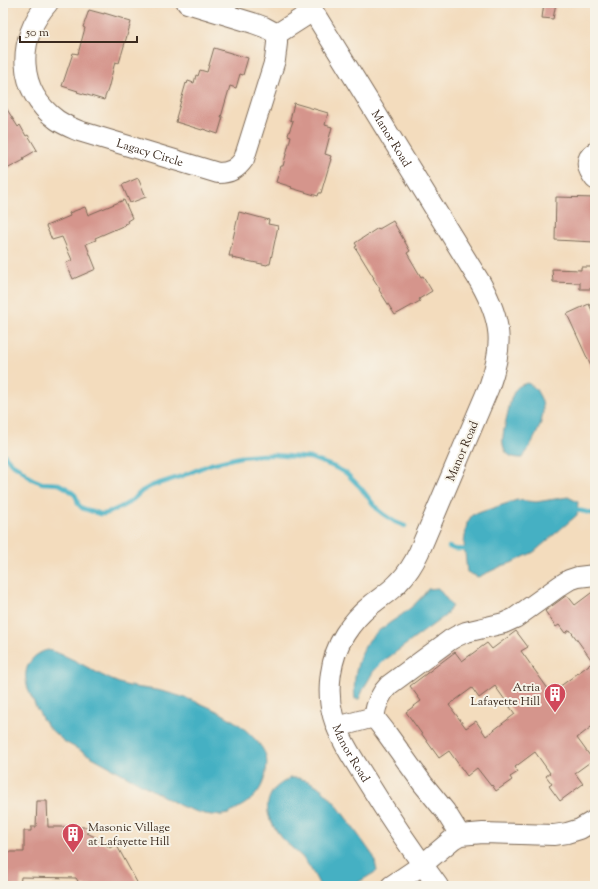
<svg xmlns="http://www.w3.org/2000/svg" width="598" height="889" font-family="'Sorts Mill Goudy',serif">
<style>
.water{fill:#45b0c3;stroke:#406d70}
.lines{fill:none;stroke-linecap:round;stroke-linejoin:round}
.stream{stroke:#45b0c3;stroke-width:4.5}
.building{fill:#d5958c;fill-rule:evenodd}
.minor-casing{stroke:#7b6856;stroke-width:22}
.minor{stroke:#fff;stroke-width:20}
.labels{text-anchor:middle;stroke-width:4;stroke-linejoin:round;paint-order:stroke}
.street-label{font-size:12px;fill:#3b2a1e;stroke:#f7f3e8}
.poi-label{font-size:12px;fill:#3b2a1e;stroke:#f7f3e8;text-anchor:end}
</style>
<rect width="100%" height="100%" fill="#f7f3e8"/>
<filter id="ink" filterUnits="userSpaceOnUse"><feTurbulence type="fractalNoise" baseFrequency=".025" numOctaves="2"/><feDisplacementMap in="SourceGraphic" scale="8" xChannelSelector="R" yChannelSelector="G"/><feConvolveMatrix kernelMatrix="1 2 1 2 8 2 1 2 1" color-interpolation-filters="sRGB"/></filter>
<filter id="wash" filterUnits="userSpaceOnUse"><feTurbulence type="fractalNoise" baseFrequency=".012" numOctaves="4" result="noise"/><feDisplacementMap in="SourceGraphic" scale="16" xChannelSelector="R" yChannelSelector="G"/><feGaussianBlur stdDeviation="0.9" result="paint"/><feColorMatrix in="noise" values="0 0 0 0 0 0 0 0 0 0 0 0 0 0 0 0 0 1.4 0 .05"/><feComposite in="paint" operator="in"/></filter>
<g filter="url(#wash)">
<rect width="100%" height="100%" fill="#f3dcbd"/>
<g class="water">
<path d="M527 383C532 385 536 388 538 393 552 414 533 440 523 458 495 459 503 434 507 416 509 408 510 399 514 392 517 386 521 385 527 383Z"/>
<path d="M568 497 578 502 577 515 534 552 511 563 502 566 478 577 467 572 464 543 467 523 472 515 517 500 536 502Z"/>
<path d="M438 588 452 606 445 616 385 660 373 672 364 688 359 699H355C352 678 359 647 376 633 380 629 386 626 391 622 405 613 418 603 428 589Z"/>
<path d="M48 650C73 656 95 674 119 683 132 688 147 688 161 691 191 698 228 712 250 734 256 740 263 747 266 756 269 766 264 785 257 793 253 799 245 804 238 808 235 810 231 813 228 814 212 818 196 812 181 806L65 742C57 735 49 729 43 720 41 717 39 712 37 709 33 700 27 690 26 680 24 665 34 653 48 650Z"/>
<path d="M290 778H298L308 781 316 785 324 791 336 804 374 857 377 871 352 886H320C315 876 310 866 302 857 296 851 288 845 282 838 271 825 261 808 273 791 277 785 284 782 290 778Z"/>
</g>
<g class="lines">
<g class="stream">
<path d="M3 453 11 463 19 468 32 479 42 483 59 484 68 489 75 495 77 499 78 504 82 508 100 514H105L121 507 130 502 142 491 151 486 182 476 211 464 240 457 261 455H274L310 458 332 466 346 473 360 487 378 510 383 514 395 522 405 526"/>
<path d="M573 510 582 511 595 514"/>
<path d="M449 547 454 549 471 550"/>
</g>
</g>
<g id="blocks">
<g class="building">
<path d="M544 3H556L553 19 542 18Z"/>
<path d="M89 10 104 14V13L124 19V20L131 22 119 63 115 62 108 89 104 100 77 92 78 91 62 86 73 53 78 54 85 28 83 27Z"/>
<path d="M214 48 248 58 243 75 240 74 236 88 230 86 221 117H223L218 134 203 129 202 130 176 122 177 118H176L186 83 187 84 188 81 194 83 196 75 198 76 200 70 207 72Z"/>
<path d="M3 103 18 127 20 125 26 136 28 135 37 150 23 158 24 160 3 171Z"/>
<path d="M294 103 328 113 325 125 332 127 325 154 331 156 330 159H331L321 193H319L318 196 291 188 292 187 276 182 281 166H283L291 136 288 135 293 121 290 120Z"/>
<path d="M138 178 146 197 130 203 122 185Z"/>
<path d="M556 197 595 198V242L555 240Z"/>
<path d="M124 200 132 218 127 221 128 223 124 224 125 225 95 238 96 240 86 244 96 269 73 279 66 263 72 260 62 237 52 240 46 226 70 216 69 213 85 207 88 215Z"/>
<path d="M239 212 269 220 268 224 278 226 270 264H268L267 265 232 258 233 256H229Z"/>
<path d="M393 221 410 251 407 253 421 277 423 276 432 291 419 299 420 301 395 315 379 290 380 289 373 278H374L355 247 357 246 355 243 378 228 379 229Z"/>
<path d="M581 267H595V289H580V283L553 282 552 269 581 270Z"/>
<path d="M589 304 595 317V375L567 314Z"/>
<path d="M595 590V724L577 738 593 760 575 773 583 784 560 801 549 786 552 784 546 776 550 773 535 752 515 767 518 772 510 777 512 780 496 791 492 785 491 786 477 768 467 776 449 751 439 758 406 712 421 701 410 686 455 652 462 661 487 643 492 649 516 631 528 647 521 651 551 693 593 662 570 630 565 633 559 625 556 627 545 611 567 595 575 605ZM495 686 515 714 486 736 476 721 466 728 449 705 472 688 479 698Z"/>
<path d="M37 801H47L48 827H87V833L99 839 110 848 116 844 139 886H81L76 878 21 877 20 886H3V852H24V831H31V827H36Z"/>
</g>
</g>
</g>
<g filter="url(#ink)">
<use href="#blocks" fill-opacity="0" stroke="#7b6856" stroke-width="1"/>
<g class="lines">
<g class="minor-casing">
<g id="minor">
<path id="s1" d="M48 3C16 39 17 91 57 120 64 125 72 128 79 131L218 173C230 173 237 169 244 159L275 60 277 43V34"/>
<path d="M187 3 253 23 264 27 277 34"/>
<path id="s2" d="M308 3 480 282C502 321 504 345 489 387L419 552C414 563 408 573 399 582 391 591 381 597 371 605 361 613 352 623 345 634 330 657 326 691 333 716 340 740 354 760 367 781 389 817 413 852 438 886"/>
<path d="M277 34 313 11"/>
<path d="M595 152C583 160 588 170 595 179"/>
<path d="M374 717 385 731 423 784 445 811 460 835"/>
<path d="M337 727 374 717C376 704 380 694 389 685L450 640 457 636 466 632 504 623 515 618 561 585 569 580 578 577 595 575"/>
<path d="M391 886 422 865 453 839 460 835 483 833 554 835 567 833 580 829 595 820"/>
</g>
</g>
<use href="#minor" class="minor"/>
</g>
</g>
<defs>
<g id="building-pin" transform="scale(1.15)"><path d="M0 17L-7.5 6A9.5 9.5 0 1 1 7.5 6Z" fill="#d1495b" stroke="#f7f3e8"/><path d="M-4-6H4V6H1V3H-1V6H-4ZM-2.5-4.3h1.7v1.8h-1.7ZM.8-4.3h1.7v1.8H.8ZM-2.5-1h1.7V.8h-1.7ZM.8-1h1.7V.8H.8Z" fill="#fff"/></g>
</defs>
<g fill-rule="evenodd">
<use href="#building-pin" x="555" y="694"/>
<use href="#building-pin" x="73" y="834"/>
</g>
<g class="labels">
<g class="street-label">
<text dy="4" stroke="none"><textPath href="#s2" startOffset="159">Manor Road</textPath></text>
<text dy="4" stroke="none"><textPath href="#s1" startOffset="232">Lagacy Circle</textPath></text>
<text transform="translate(462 451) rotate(-67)" y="4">Manor Road</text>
<text dy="4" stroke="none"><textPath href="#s2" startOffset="855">Manor Road</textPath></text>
</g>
<g class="poi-label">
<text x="540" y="691">Atria<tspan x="540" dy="14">Lafayette Hill</tspan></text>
<text x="88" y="831" text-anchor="start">Masonic Village<tspan x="88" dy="14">at Lafayette Hill</tspan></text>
</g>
</g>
<rect width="598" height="889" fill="none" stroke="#f7f3e8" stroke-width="16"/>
<path d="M20 36v6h117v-6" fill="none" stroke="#3b2a1e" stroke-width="2"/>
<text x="26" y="36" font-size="12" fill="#3b2a1e" stroke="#f7f3e8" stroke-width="3" paint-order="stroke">50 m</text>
</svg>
